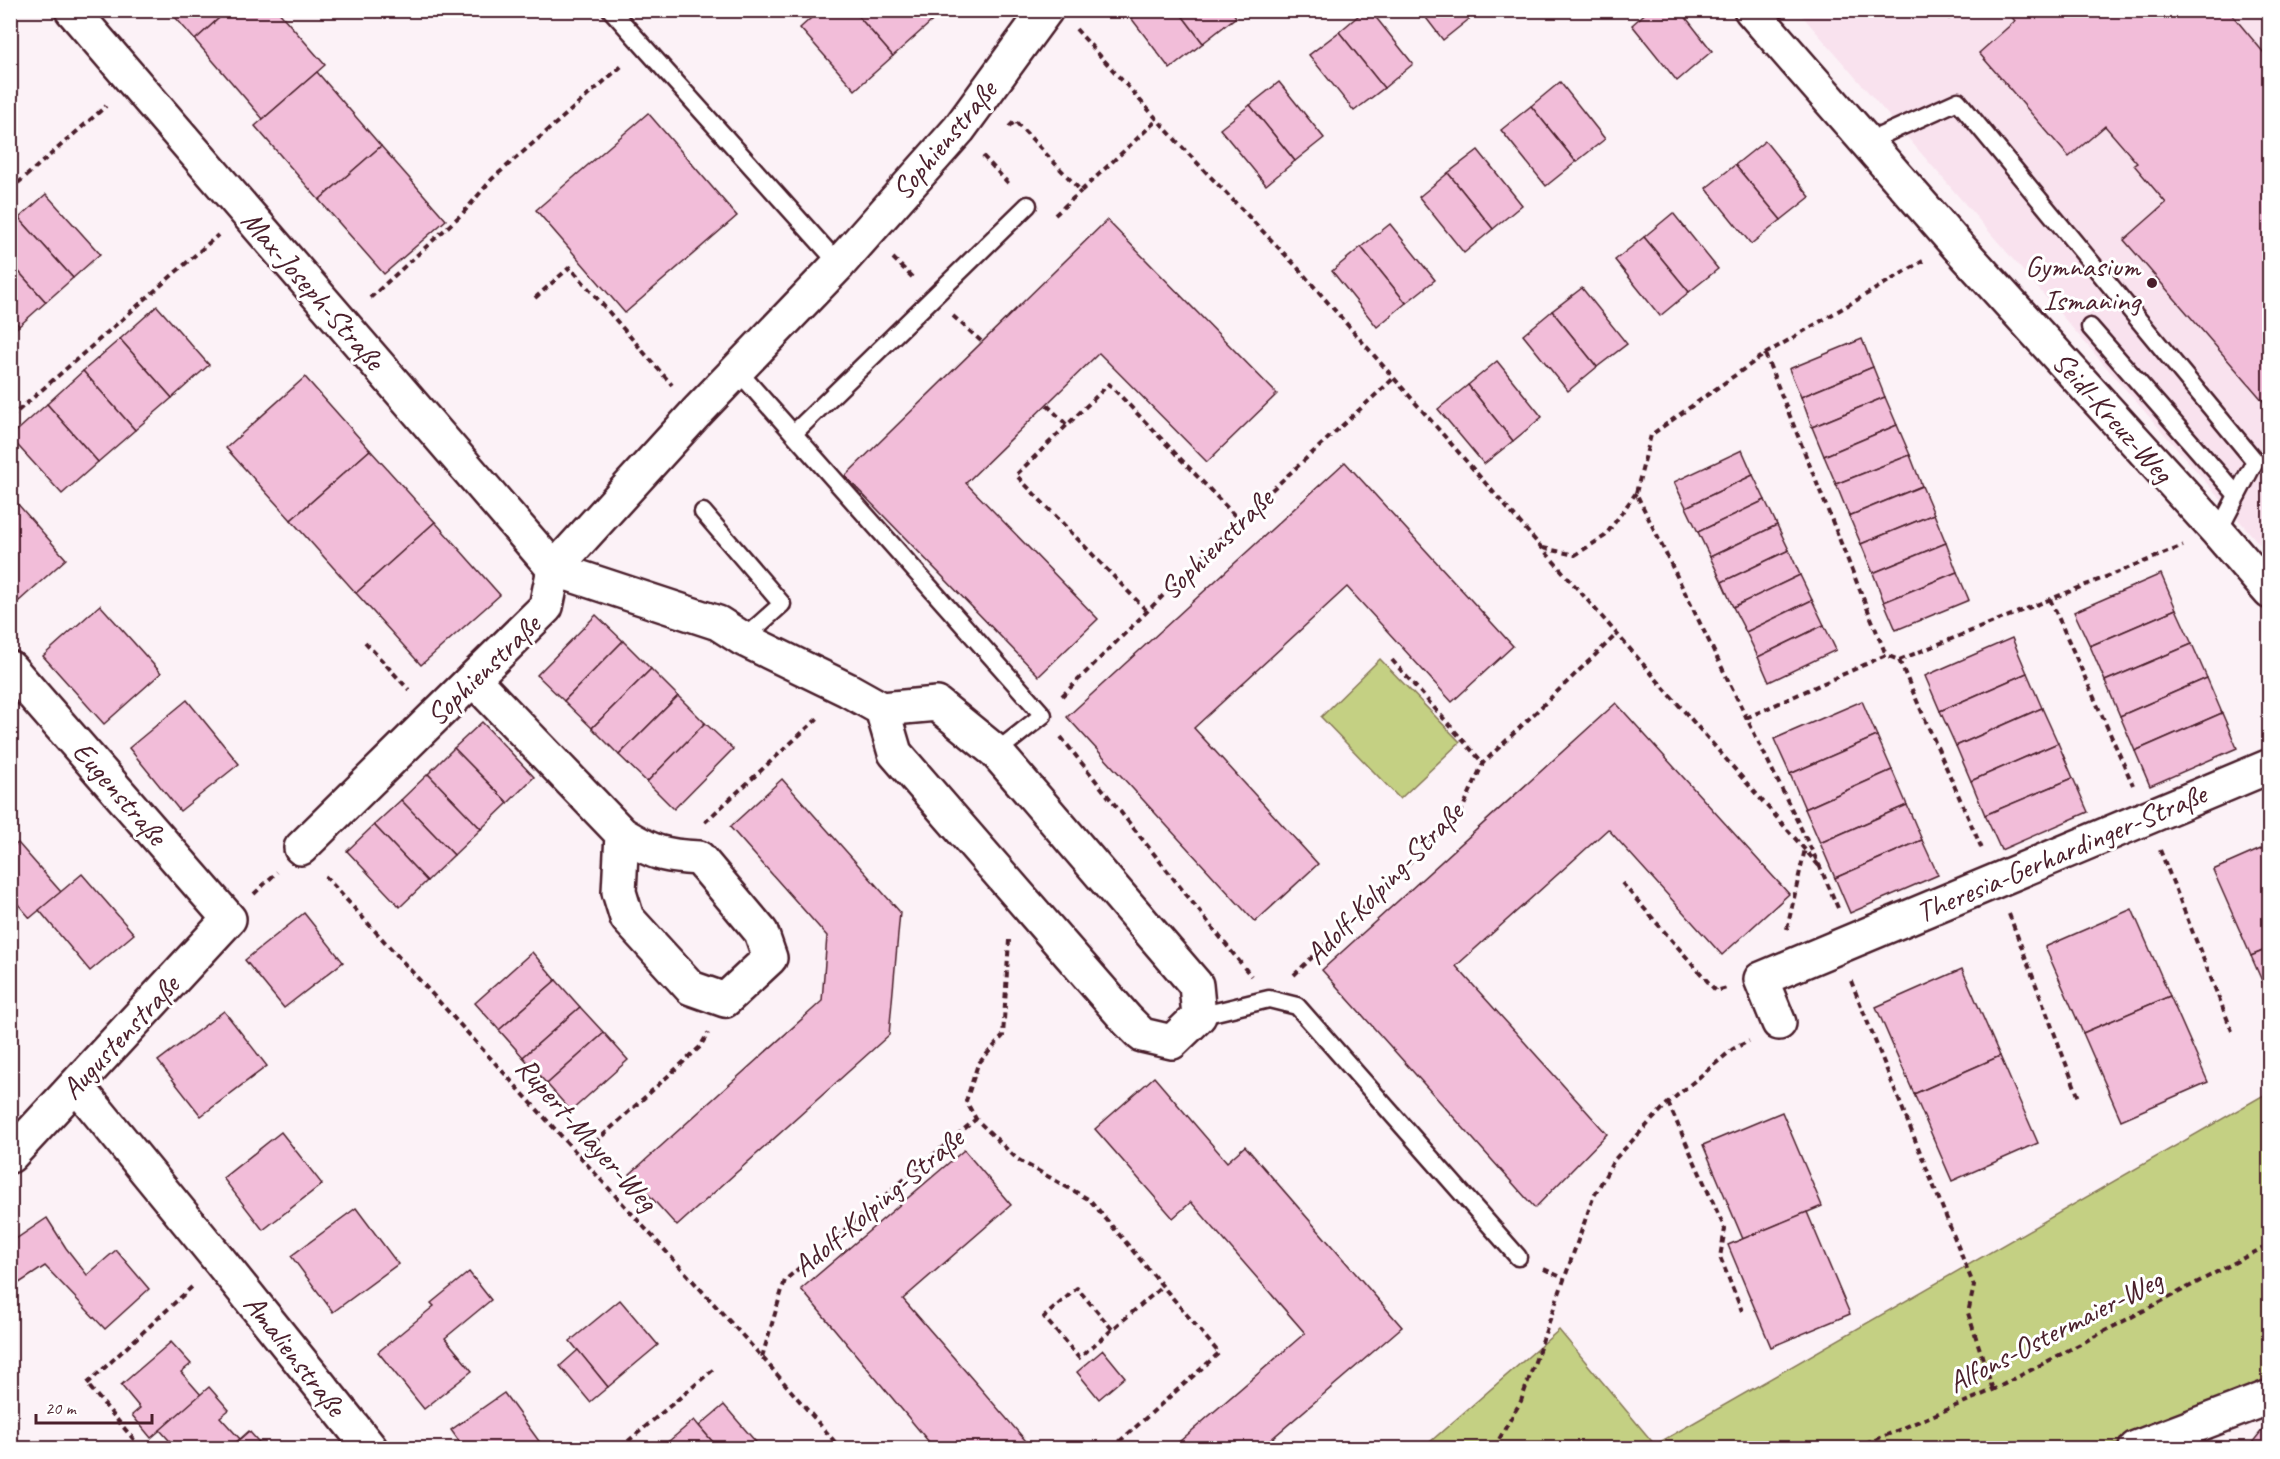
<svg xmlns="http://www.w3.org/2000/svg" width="2280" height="1459" font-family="Caveat,sans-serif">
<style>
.built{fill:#f9e2ee}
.green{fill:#c4d083;stroke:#877857;stroke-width:1.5}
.building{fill:#f2bdd9;stroke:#4a1f2b;stroke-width:1.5}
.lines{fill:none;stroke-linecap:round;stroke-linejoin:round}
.service-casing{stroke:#4a1f2b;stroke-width:21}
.minor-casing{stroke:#4a1f2b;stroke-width:38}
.path{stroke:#4a1f2b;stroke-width:4;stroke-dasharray:6 4.5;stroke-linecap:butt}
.service{stroke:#fff;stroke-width:16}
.minor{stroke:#fff;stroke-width:33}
.poi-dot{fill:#4a1f2b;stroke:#fff;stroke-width:2}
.labels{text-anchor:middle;stroke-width:6;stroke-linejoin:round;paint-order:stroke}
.street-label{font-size:30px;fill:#4a1f2b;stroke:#fff}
.poi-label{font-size:30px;fill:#4a1f2b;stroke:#fff;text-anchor:end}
</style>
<rect width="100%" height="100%" fill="#fcf2f7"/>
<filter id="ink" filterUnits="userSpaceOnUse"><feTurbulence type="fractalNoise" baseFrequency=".0167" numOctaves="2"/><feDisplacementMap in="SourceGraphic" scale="12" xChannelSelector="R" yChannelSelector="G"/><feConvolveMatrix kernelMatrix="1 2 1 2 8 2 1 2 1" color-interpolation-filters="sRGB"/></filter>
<g filter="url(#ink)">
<path class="built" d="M1798 11H2269V555Z"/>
<g class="green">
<path d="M1380 659 1460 742 1400 799 1321 717Z"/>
<path d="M2269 1092V1404L2258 1388 2106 1448H1423L1559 1330 1655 1445Z"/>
</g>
<g class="building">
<path d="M169 10H228L195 40Z"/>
<path d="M228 10H277L325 65 263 119 195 40Z"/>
<path d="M820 10H853L893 56 855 90 800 28Z"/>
<path d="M853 10H920L931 22 893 56Z"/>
<path d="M920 10H943L931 22Z"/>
<path d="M1125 10H1178L1203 43 1170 69Z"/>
<path d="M1178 10H1231L1236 17 1203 43Z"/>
<path d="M1365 10H1370L1413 64 1384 88 1339 32Z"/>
<path d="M1420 10H1468L1473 16 1443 40Z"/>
<path d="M1649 10H1680L1712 51 1677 81 1632 25Z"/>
<path d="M1942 10H1959L1949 19Z"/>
<path d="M2006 10H2228L2264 53 2270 49V409L2124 240 2166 203 2134 165 2137 163 2105 126 2069 157 1979 53 2015 21Z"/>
<path d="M1339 32 1384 88 1354 111 1309 55Z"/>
<path d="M317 72 381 146 319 200 255 126Z"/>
<path d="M1279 82 1324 138 1295 161 1250 105Z"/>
<path d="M1560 82 1605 139 1576 162 1531 106Z"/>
<path d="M1250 105 1295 161 1266 185 1220 129Z"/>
<path d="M1531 106 1576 162 1546 186 1501 130Z"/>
<path d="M648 113 737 216 625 313 536 210Z"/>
<path d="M1765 141 1810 197 1781 220 1735 165Z"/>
<path d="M381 146 446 220 384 274 319 200Z"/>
<path d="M1478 150 1522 205 1493 229 1448 173Z"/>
<path d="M1735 165 1781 220 1751 244 1706 188Z"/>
<path d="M1448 173 1493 229 1464 253 1419 197Z"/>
<path d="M46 194 100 254 73 278 19 218Z"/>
<path d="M1673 213 1718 269 1689 292 1644 237Z"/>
<path d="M19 218 73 278 46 302 10 262V225Z"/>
<path d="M1107 220 1277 394 1207 462 1099 353 966 483 1098 619 1039 676 845 476Z"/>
<path d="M1390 224 1435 280 1406 303 1361 247Z"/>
<path d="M1644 237 1689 292 1660 316 1615 260Z"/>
<path d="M1361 247 1406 303 1377 327 1332 271Z"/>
<path d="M10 262 46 302 19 326 10 316Z"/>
<path d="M1582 288 1627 344 1597 367 1552 311Z"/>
<path d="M157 306 209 365 172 398 120 339Z"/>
<path d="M1552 311 1597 367 1568 391 1523 335Z"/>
<path d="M10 316 19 326 10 333Z"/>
<path d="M120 339 172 398 135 430 83 371Z"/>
<path d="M1862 339 1873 367 1801 397 1789 369Z"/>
<path d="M1497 361 1542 417 1513 441 1468 385Z"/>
<path d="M1873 367 1885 397 1812 427 1801 397Z"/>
<path d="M83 371 135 430 98 462 47 404Z"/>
<path d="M305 377 370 450 291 520 226 448Z"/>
<path d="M1468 385 1513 441 1484 464 1438 409Z"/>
<path d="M1885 397 1897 425 1824 456 1812 427Z"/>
<path d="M47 404 98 462 62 494 10 437Z"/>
<path d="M1897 425 1910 455 1836 484 1824 456Z"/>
<path d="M370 450 435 522 356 593 291 520Z"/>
<path d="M1742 450 1753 475 1686 507 1674 482Z"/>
<path d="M1910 455 1922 486 1849 516 1836 484Z"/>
<path d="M1345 462 1513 646 1452 702 1347 587 1194 728 1318 864 1255 922 1067 717Z"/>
<path d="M1753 475 1765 500 1698 532 1686 507Z"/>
<path d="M1922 486 1934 514 1861 544 1849 516Z"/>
<path d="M1765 500 1777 525 1710 557 1698 532Z"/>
<path d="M16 502 66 559 19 601 10 592V507Z"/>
<path d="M1934 514 1946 543 1873 573 1861 544Z"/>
<path d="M435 522 500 595 421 665 356 593Z"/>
<path d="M1777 525 1789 550 1722 582 1710 557Z"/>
<path d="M1946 543 1957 572 1884 602 1873 573Z"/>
<path d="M1789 550 1800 575 1733 607 1722 582Z"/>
<path d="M1957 572 1969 600 1896 630 1884 602Z"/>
<path d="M2161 574 2176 609 2090 646 2074 612Z"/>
<path d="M1800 575 1812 600 1746 632 1733 607Z"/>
<path d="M1812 600 1824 625 1758 657 1746 632Z"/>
<path d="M100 605 161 673 104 724 43 656Z"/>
<path d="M2176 609 2192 644 2105 681 2090 646Z"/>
<path d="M596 615 623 641 564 701 537 675Z"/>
<path d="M1824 625 1836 650 1769 682 1758 657Z"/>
<path d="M2012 638 2027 673 1940 711 1925 676Z"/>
<path d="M623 641 651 669 592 728 564 701Z"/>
<path d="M2192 644 2207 678 2120 716 2105 681Z"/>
<path d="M651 669 678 696 619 755 592 728Z"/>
<path d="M2027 673 2042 708 1956 746 1940 711Z"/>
<path d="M2207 678 2222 713 2135 751 2120 716Z"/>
<path d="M678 696 705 723 647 782 619 755Z"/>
<path d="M187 700 239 764 180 811 129 748Z"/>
<path d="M1862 701 1877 736 1790 774 1774 739Z"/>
<path d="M1616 703 1789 894 1722 955 1608 829 1456 966 1607 1134 1535 1208 1322 970Z"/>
<path d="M2042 708 2058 743 1971 781 1956 746Z"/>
<path d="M2222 713 2237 748 2150 786 2135 751Z"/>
<path d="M482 722 534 777 508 803 454 748Z"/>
<path d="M705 723 733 749 674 809 647 782Z"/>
<path d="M1877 736 1892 770 1805 809 1790 774Z"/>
<path d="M2058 743 2073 778 1985 815 1971 781Z"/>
<path d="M454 748 508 803 481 829 428 774Z"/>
<path d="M1892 770 1907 805 1820 843 1805 809Z"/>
<path d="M428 774 481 829 454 855 401 800Z"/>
<path d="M2073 778 2088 812 2001 850 1985 815Z"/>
<path d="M782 779 900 912 889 1035 677 1226 630 1174 822 1001 827 936 730 827Z"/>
<path d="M401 800 454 855 427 881 374 825Z"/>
<path d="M1907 805 1922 840 1835 878 1820 843Z"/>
<path d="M374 825 427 881 400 907 347 851Z"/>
<path d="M1922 840 1938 875 1850 913 1835 878Z"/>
<path d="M18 843 61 892 30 918 10 895V849Z"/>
<path d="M2270 845V948L2251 956 2213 870Z"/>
<path d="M82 874 134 934 90 971 39 910Z"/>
<path d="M2132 909 2170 996 2083 1033 2045 947Z"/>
<path d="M304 913 343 962 284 1008 245 960Z"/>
<path d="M2270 948V999L2251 956Z"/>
<path d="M532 952 556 980 499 1030 475 1003Z"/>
<path d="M1962 969 2000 1056 1914 1094 1876 1007Z"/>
<path d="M556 980 580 1007 523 1057 499 1030Z"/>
<path d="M2170 996 2208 1082 2121 1120 2083 1033Z"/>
<path d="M580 1007 604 1033 547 1084 523 1057Z"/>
<path d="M224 1011 267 1066 201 1116 158 1061Z"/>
<path d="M604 1033 628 1060 571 1111 547 1084Z"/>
<path d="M2000 1056 2038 1143 1952 1181 1914 1094Z"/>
<path d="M1154 1077 1227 1162 1245 1146 1402 1327 1261 1448H1172L1305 1333 1191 1202 1173 1218 1095 1129Z"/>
<path d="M1782 1112 1822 1206 1743 1239 1703 1145Z"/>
<path d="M281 1132 322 1184 263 1230 223 1178Z"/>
<path d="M964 1150 1011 1205 903 1299 1032 1448H934L801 1289Z"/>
<path d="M356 1208 398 1264 333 1312 291 1256Z"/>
<path d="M1807 1212 1850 1314 1771 1347 1728 1245Z"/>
<path d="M47 1218 66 1248 87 1275 116 1250 149 1289 105 1329 45 1266 10 1289V1243Z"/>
<path d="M469 1272 491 1300 445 1338 472 1371 424 1409 378 1352 434 1306 431 1303Z"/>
<path d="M620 1300 658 1345 608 1387 570 1341Z"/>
<path d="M171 1342 191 1364 181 1372 201 1395 151 1438 132 1415 140 1408 121 1385Z"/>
<path d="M578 1350 608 1387 590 1402 560 1366Z"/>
<path d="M1103 1350 1125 1377 1099 1399 1077 1372Z"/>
<path d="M209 1387 229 1410 220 1417 240 1439 229 1448H176L160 1430Z"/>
<path d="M504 1393 544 1448H464L451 1430Z"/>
<path d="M724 1405 761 1448H718L699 1426Z"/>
<path d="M694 1420 699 1426 718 1448H675L669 1441Z"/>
<path d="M2267 1424 2270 1426V1448H2248Z"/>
<path d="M249 1431 264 1448H229L240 1439Z"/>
<path d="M669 1441 675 1448H660Z"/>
</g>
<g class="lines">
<g class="service-casing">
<g id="service">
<path d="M611 10 839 264"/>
<path d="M1867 142 1958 101 2255 461 2218 532"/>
<path d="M2090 327 2237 495"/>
<path d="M737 370 1043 715 996 752"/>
<path d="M794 433 1028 205"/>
<path d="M703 512 782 604 743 639"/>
<path d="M1199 1016 1269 999 1297 1006 1518 1257"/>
</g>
</g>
<g class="minor-casing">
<g id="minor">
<path d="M72 10 554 569"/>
<path d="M1751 10 1955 243 2218 532 2270 592"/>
<path d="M554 569 718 623 743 639 848 690 882 709 937 704 996 752 1196 985 1199 1016 1172 1042 1142 1035 1127 1020 895 753 882 709"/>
<path d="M10 668 229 919 10 1156"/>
<path d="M473 679 622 834C654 853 662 856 699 858L761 932 770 958 725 1000 691 988 627 918 619 892 622 834"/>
<path d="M301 848 546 607 554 569 696 413 839 264 959 129 1046 10"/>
<path d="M1779 1023 1761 979 2270 766"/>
<path d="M76 1085 220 1261 370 1448"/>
<path d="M2136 1448 2270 1397"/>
</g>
</g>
<g class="path">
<path d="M1076 29 1182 147 1297 267 1820 867"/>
<path d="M1009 127 1015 121 1081 191 1157 120"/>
<path d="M983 156 1009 184"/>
<path d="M10 190 106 106"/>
<path d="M1055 215 1081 191"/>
<path d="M893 258 913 278"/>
<path d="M370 298 463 213 492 179 624 64"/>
<path d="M535 298 570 267 672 385"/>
<path d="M953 316 981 341"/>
<path d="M1765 354 1886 655"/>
<path d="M1047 405 1067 425"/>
<path d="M10 418 218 235"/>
<path d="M1543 548 1575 555 1605 536 1636 493"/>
<path d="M2050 599 2133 785"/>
<path d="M1146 610 1016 475 1109 384 1239 520"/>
<path d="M365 642 409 690"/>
<path d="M1392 660 1483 763"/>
<path d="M1899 660 1982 849"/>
<path d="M1062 696 1239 520 1394 378"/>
<path d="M1746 718 1886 655 1899 660 2183 546"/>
<path d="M1061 737 1251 976"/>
<path d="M705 822 819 717"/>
<path d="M2160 850 2232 1031"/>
<path d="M325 876 762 1357 840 1448"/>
<path d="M1622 883 1716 991 1727 988"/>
<path d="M254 894 277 872"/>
<path d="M1838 908 1820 867 1636 493 1651 435 1765 354 1923 261"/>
<path d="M2009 914 2079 1098"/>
<path d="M1787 929 1805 849"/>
<path d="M1009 940 1003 1036 978 1064 966 1101 976 1119 1017 1159 1090 1200 1219 1353 1112 1448"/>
<path d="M1294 975 1461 812 1483 763 1617 634"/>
<path d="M1851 981 1974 1286 1968 1313 1993 1390"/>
<path d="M1668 1103 1725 1229 1720 1257 1742 1311"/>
<path d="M579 1157 700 1047 708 1033"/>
<path d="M1544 1269 1563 1278"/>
<path d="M1112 1329 1077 1288 1044 1317 1079 1358 1163 1286"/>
<path d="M762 1357 785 1280 976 1119"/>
<path d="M141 1448 87 1384 194 1285"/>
<path d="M620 1448 714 1369"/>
<path d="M1494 1448 1521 1401 1593 1198 1614 1160 1668 1103 1733 1049 1749 1041"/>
<path d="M1856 1448 1993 1390 2270 1244"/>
</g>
<use href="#service" class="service"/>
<use href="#minor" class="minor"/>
</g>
</g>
<circle class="poi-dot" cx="2152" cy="283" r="6"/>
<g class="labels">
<g class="street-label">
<text transform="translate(944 140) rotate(-50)" y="10">Sophienstraße</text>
<text transform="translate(313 290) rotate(49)" y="10">Max-Joseph-Straße</text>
<text transform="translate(2113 417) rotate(48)" y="10">Seidl-Kreuz-Weg</text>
<text transform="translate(1216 544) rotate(-44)" y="10">Sophienstraße</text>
<text transform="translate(483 670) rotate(-44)" y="10">Sophienstraße</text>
<text transform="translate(120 793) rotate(49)" y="10">Eugenstraße</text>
<text transform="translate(2061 853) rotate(-23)" y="10">Theresia-Gerhardinger-Straße</text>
<text transform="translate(1384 883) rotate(-46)" y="10">Adolf-Kolping-Straße</text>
<text transform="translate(120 1037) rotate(-47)" y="10">Augustenstraße</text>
<text transform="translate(587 1134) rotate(48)" y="10">Rupert-Mayer-Weg</text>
<text transform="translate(878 1202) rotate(-40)" y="10">Adolf-Kolping-Straße</text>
<text transform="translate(2055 1331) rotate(-27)" y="10">Alfons-Ostermaier-Weg</text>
<text transform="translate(295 1355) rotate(52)" y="10">Amalienstraße</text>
</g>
<g class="poi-label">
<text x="2140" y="276">Gymnasium<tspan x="2140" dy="34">Ismaning</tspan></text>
</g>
</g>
<rect width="2280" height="1459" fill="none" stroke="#fff" stroke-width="36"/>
<rect x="18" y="18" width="2244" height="1423" fill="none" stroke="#4a1f2b" stroke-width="2" filter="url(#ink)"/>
<path d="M36 1414v9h116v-9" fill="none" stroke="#4a1f2b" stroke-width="3"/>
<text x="45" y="1414" font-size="18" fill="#4a1f2b" stroke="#ffffff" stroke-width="4.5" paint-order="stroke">20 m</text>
</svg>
